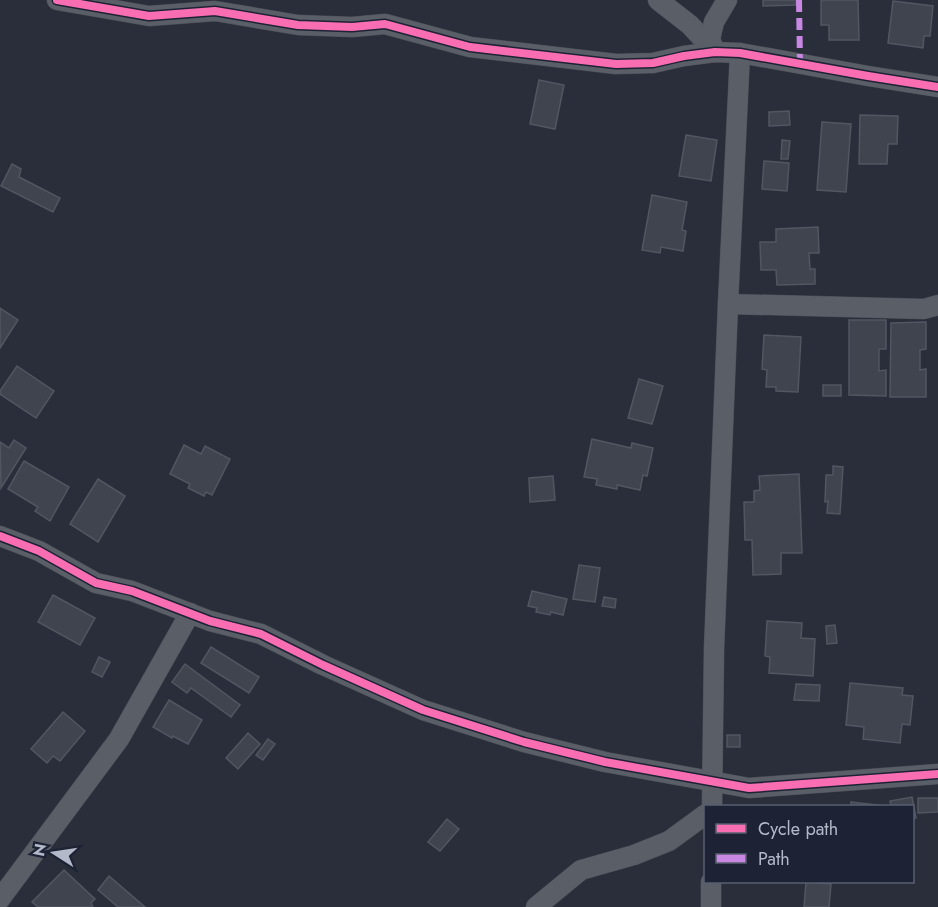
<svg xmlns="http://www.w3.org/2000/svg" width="938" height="907" font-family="Jost,sans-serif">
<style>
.building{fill:#40444e;stroke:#525661;stroke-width:1.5}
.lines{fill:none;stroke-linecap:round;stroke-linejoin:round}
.street-casing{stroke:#484b54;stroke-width:21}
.street{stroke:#5a5e67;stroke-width:20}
.quiet{stroke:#c787e3;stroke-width:6;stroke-dasharray:12 6;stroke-linecap:butt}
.cycleway-casing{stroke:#1d2335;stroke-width:11}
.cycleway{stroke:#f96db3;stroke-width:8}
</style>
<rect width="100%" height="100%" fill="#2a2e3a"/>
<g class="building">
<path d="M763 0H796V5L763 6Z"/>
<path d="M821 0H858L859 40H829V25H821Z"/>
<path d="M893 1 933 6 930 36H924L923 48 888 43Z"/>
<path d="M539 80 564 85 555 129 530 124Z"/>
<path d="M789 111 790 125 769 126V112Z"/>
<path d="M860 115 898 116 897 144H888L887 164H859Z"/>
<path d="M822 122 851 124 846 192 817 190Z"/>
<path d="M686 135 717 140 711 181 679 176Z"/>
<path d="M782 140 790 141 788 159H781Z"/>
<path d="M764 161 789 163 787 191 762 189Z"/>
<path d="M12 164 21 169 19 177 60 198 53 212 1 186Z"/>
<path d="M652 195 687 202 682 230 686 231 683 251 661 247 660 253 642 250Z"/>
<path d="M818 227 819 253H809L810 269H815V284L777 285 776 270H761L760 242H776V229Z"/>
<path d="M0 308 18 320 0 348Z"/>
<path d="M849 320H886V349H879V371L886 370V396L849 395Z"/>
<path d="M926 322V349L920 350V370L926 369V397H890L891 323Z"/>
<path d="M764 335 801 337 798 392 776 391V387H766L767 370 762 369Z"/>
<path d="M17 366 54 391 36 418 0 394V391Z"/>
<path d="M639 379 663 386 652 424 628 418Z"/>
<rect x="823" y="385" width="18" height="11"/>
<path d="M592 439 631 448 632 443 653 448 647 476 643 475 640 490 617 485V489L596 485 597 479 584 477Z"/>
<path d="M14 440 26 448 1 488 0 442 9 448Z"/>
<path d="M184 445 201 454 205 446 230 459 212 495 206 492 204 496 188 488 190 484 170 474Z"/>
<path d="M24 461 69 487 50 521 35 511 38 507 8 489Z"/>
<path d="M833 466 843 467 840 514 827 513 828 501 825 502 826 475H833Z"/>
<path d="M799 474 802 553H781V574L753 575 752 540H745L744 502H754V491L760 490 759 476Z"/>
<path d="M553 476 555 500 530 502 529 478Z"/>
<path d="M98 479 125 496 98 542 70 524Z"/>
<path d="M579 565 600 568 595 602 573 599Z"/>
<path d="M532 591 567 599 563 615 551 612 550 615 536 612 537 608 528 606Z"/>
<path d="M53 595 95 618 80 645 38 622Z"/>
<path d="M604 597 616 599 615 608 602 606Z"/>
<path d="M767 621 802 623 801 638 815 639 813 676 769 673 770 657 765 656Z"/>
<path d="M835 625 837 643 827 644 826 626Z"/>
<path d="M211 647 259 677 249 693 201 663Z"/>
<path d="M99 657 110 662 102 677 92 672Z"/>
<path d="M185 664 240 705 231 717 191 688 187 693 172 682Z"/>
<path d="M850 683 903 688 902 695 913 696 910 725 902 724 900 743 863 739 864 727 846 725Z"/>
<path d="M796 684 820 685 819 701 794 700Z"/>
<path d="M169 700 202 720 188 744 173 736 172 738 153 727Z"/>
<path d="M63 712 85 731 60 761 53 756 47 763 31 749Z"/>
<path d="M248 733 260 744 238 769 226 758Z"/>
<rect x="727" y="735" width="13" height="12"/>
<path d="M268 739 275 744 263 760 256 755Z"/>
<path d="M912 797 916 818 912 819V806H891L890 801Z"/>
<path d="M918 798H938V812L918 813Z"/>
<path d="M851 802 878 805 877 806H851Z"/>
<path d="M447 819 459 829 440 851 428 842Z"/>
<path d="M64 870 95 899 91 903 93 907H38L32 902Z"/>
<path d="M109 876 145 907H118L98 890Z"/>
<path d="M806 882 831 884 829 907H804Z"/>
</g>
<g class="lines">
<g class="street-casing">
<g id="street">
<path d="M57 0 149 16 215 11 298 25 352 27 385 24 470 47 616 64 653 63 684 56 715 52 740 53 868 76 938 87"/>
<path d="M658 0 690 25 715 52"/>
<path d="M715 52 710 39 714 22 727 0"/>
<path d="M728 304 924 309 938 305"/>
<path d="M0 536 39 551 96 583 132 591 210 621 261 634 323 665 423 710 524 742 605 762 749 788 938 774"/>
<path d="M712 806 714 649 728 304 740 53"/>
<path d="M0 899 119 739 190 613"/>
<path d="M536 907 581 870 634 855 669 841 706 814"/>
<path d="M711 907V882"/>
</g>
</g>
<use href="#street" class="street"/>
<path class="quiet" d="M799 0 800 64"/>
<g class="cycleway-casing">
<g id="cycleway">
<path d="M57 0 149 16 215 11 298 25 352 27 385 24 470 47 616 64 653 63 684 56 715 52 740 53 868 76 938 87"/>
<path d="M0 536 39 551 96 583 132 591 210 621 261 634 323 665 423 710 524 742 605 762 749 788 938 774"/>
</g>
</g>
<use href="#cycleway" class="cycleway"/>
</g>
<rect x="704" y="805" width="210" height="78" fill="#1d2335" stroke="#595f71" stroke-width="1.5"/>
<rect x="716" y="824" width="30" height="9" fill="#f96db3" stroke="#595f71" stroke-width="1.5"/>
<text x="758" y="835" font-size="18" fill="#b4b9ca">Cycle path</text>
<rect x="716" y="854" width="30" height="9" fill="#c787e3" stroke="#595f71" stroke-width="1.5"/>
<text x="758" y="865" font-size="18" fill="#b4b9ca">Path</text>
<g transform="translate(54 853) rotate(282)" stroke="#1d2335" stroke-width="4.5" paint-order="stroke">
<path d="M0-4.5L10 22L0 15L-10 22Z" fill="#b4b9ca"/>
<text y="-9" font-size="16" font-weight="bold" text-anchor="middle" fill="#b4b9ca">N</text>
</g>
</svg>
